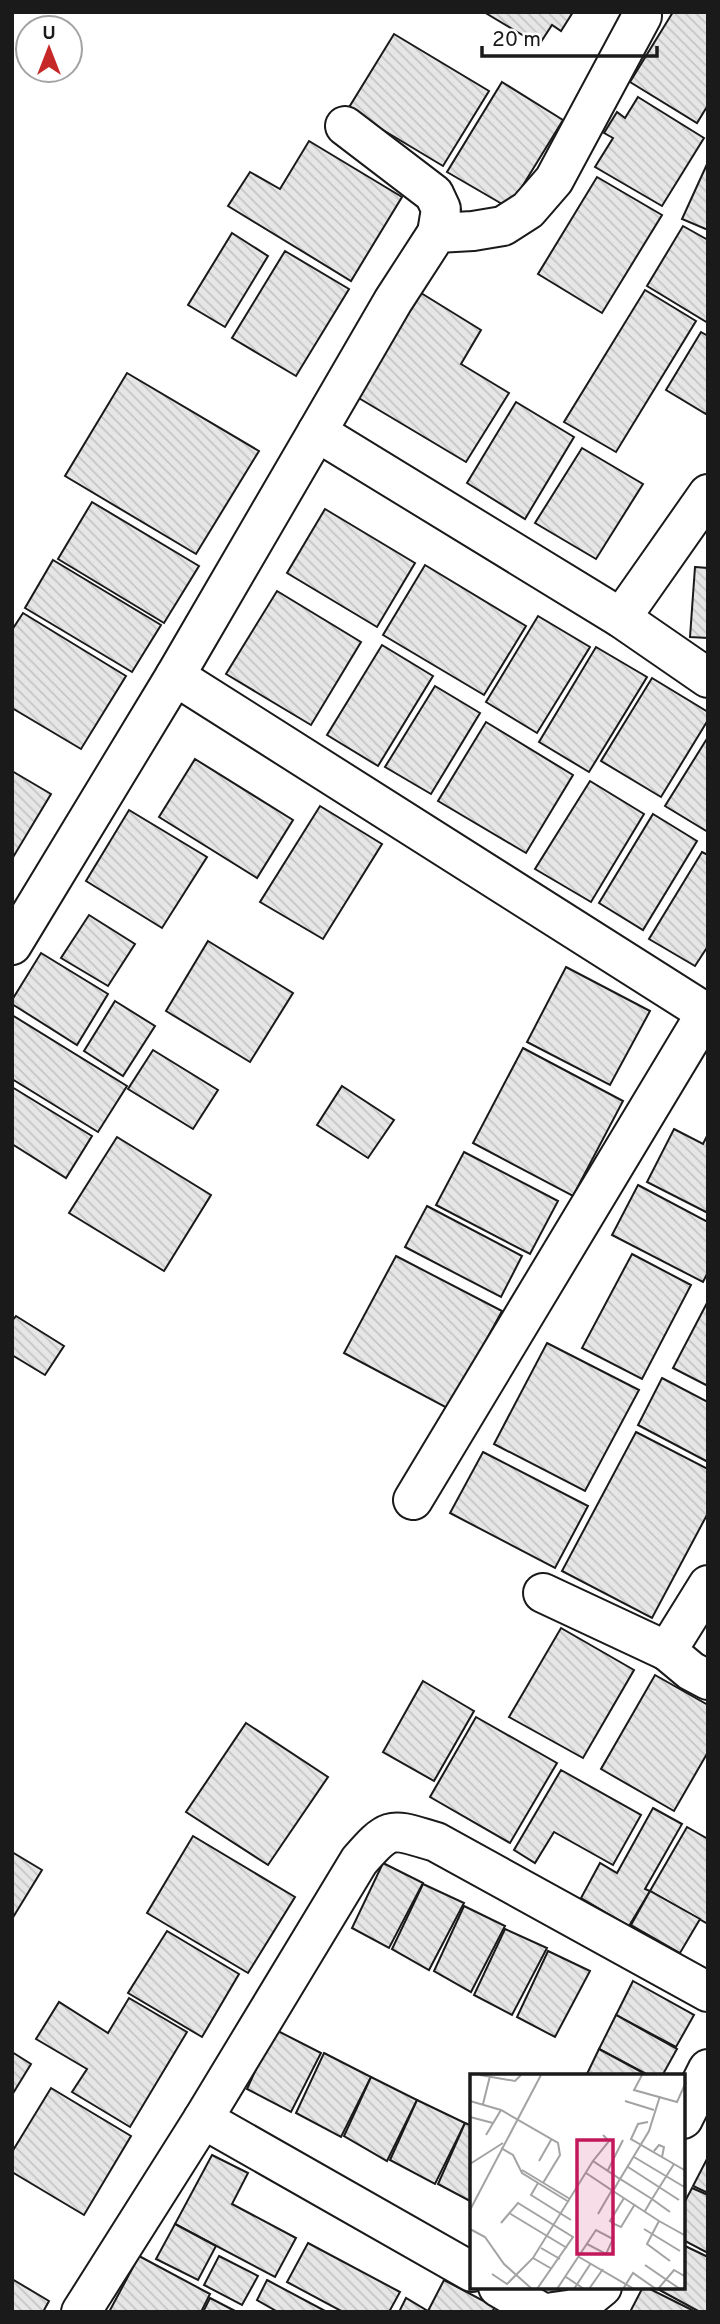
<svg xmlns="http://www.w3.org/2000/svg" width="720" height="2324" font-family="Overpass,sans-serif">
<style>
.building{fill:url(#building-back-hatch);stroke:#1a1a1a;stroke-width:2}
.lines{fill:none;stroke-linecap:round;stroke-linejoin:round}
.minor-casing{stroke:#1a1a1a;stroke-width:42}
.minor{stroke:#fff;stroke-width:38}
.inset-road{fill:none;stroke:#a3a3a3;stroke-width:2}
.view{fill:#c2185b;fill-opacity:0.15;stroke:#c2185b;stroke-width:3.5}
.inset-edge{fill:none;stroke:#1a1a1a;stroke-width:3.5}
</style>
<defs>
<pattern id="building-back-hatch" width="6" height="6" patternUnits="userSpaceOnUse" patternTransform="scale(1.75)"><rect width="6" height="6" fill="#e6e6e6"/><path d="M-1 5l2 2M0 0l6 6M5-1l2 2" fill="none" stroke="#c5c5c5"/></pattern>
</defs>
<rect width="100%" height="100%" fill="#fff"/>
<g class="building">
<path d="M484 12H573L561 31 552 25 539 45Z"/>
<path d="M673 12H708V105L697 123 630 82Z"/>
<path d="M394 34 489 91 443 166 348 109Z"/>
<path d="M502 82 563 120 509 208 447 172Z"/>
<path d="M638 97 704 138 662 206 595 167 613 138 604 133 617 112 625 118Z"/>
<path d="M309 141 402 197 351 281 228 206 250 172 280 189Z"/>
<path d="M708 162V230L682 219Z"/>
<path d="M597 177 662 215 602 313 538 274Z"/>
<path d="M683 226 708 240V323L647 286Z"/>
<path d="M232 233 268 256 225 327 188 305Z"/>
<path d="M285 251 349 289 296 376 232 338Z"/>
<path d="M645 290 696 321 616 452 564 422Z"/>
<path d="M421 293 481 330 461 364 509 393 466 462 357 397Z"/>
<path d="M701 332 708 336V410L706 414 666 390Z"/>
<path d="M127 373 259 451 196 554 65 476Z"/>
<path d="M516 402 574 437 525 519 467 483Z"/>
<path d="M582 448 643 484 596 559 535 523Z"/>
<path d="M92 502 199 566 164 623 58 559Z"/>
<path d="M325 509 415 563 377 627 287 573Z"/>
<path d="M53 560 161 625 132 672 25 608Z"/>
<path d="M425 565 526 626 484 695 383 635Z"/>
<path d="M695 567 708 568V638L690 637Z"/>
<path d="M277 591 361 642 311 725 226 674Z"/>
<path d="M23 613 126 676 81 749 12 708V630Z"/>
<path d="M538 616 590 647 537 733 486 702Z"/>
<path d="M382 645 433 676 378 766 327 735Z"/>
<path d="M596 647 647 677 589 772 539 742Z"/>
<path d="M652 678 708 712V720L661 797 601 761Z"/>
<path d="M435 686 480 713 431 794 385 767Z"/>
<path d="M486 722 573 775 526 853 438 801Z"/>
<path d="M708 737V832L665 806Z"/>
<path d="M195 759 293 820 257 878 159 817Z"/>
<path d="M12 771 51 794 12 859Z"/>
<path d="M590 781 644 814 591 902 535 869Z"/>
<path d="M320 806 382 844 323 939 260 902Z"/>
<path d="M129 810 207 857 162 928 86 881Z"/>
<path d="M653 814 697 841 643 930 599 903Z"/>
<path d="M702 852 708 855V946L695 966 649 939Z"/>
<path d="M89 915 135 944 108 986 61 958Z"/>
<path d="M208 941 293 993 250 1062 166 1011Z"/>
<path d="M41 953 108 994 77 1045 12 1004V1000Z"/>
<path d="M566 967 650 1011 610 1085 527 1042Z"/>
<path d="M115 1001 155 1026 123 1076 84 1051Z"/>
<path d="M12 1015 127 1086 98 1132 12 1079Z"/>
<path d="M523 1048 623 1101 573 1196 473 1143Z"/>
<path d="M153 1050 218 1090 193 1129 128 1089Z"/>
<path d="M342 1086 394 1120 368 1158 317 1125Z"/>
<path d="M12 1087 92 1136 66 1178 12 1144Z"/>
<path d="M674 1129 703 1144 708 1134V1213L647 1182Z"/>
<path d="M117 1137 211 1195 164 1271 69 1213Z"/>
<path d="M464 1152 558 1201 530 1254 436 1205Z"/>
<path d="M638 1185 708 1222V1272L703 1282 612 1235Z"/>
<path d="M427 1206 522 1256 501 1297 405 1247Z"/>
<path d="M632 1254 691 1285 642 1379 582 1348Z"/>
<path d="M396 1256 502 1311 449 1409 344 1353Z"/>
<path d="M707 1303 708 1304V1386L673 1368Z"/>
<path d="M16 1316 64 1346 45 1375 12 1355V1321Z"/>
<path d="M547 1343 639 1390 585 1491 494 1444Z"/>
<path d="M662 1378 708 1402V1462L638 1425Z"/>
<path d="M636 1432 708 1469V1513L652 1618 562 1571Z"/>
<path d="M483 1452 588 1506 555 1568 450 1513Z"/>
<path d="M561 1628 634 1670 583 1758 509 1717Z"/>
<path d="M655 1675 708 1705V1752L674 1811 601 1769Z"/>
<path d="M423 1681 474 1711 434 1781 383 1752Z"/>
<path d="M476 1717 557 1763 510 1843 430 1797Z"/>
<path d="M246 1723 328 1777 268 1865 186 1812Z"/>
<path d="M561 1770 641 1815 613 1865 554 1832 535 1863 514 1850Z"/>
<path d="M653 1808 682 1824 645 1889 650 1891 629 1926 581 1898 600 1863 617 1873Z"/>
<path d="M687 1827 708 1839V1924L650 1891Z"/>
<path d="M193 1836 295 1897 248 1973 147 1913Z"/>
<path d="M12 1852 42 1870 12 1919Z"/>
<path d="M383 1863 423 1883 389 1948 352 1928Z"/>
<path d="M423 1884 464 1903 429 1970 392 1949Z"/>
<path d="M650 1891 700 1919 680 1953 631 1925Z"/>
<path d="M464 1906 505 1926 471 1992 434 1971Z"/>
<path d="M505 1929 547 1948 512 2015 474 1995Z"/>
<path d="M167 1931 239 1974 202 2037 128 1993Z"/>
<path d="M548 1951 590 1971 555 2037 517 2017Z"/>
<path d="M633 1981 694 2015 676 2047 616 2015Z"/>
<path d="M129 1998 187 2032 130 2127 72 2092 87 2069 36 2039 59 2002 108 2033Z"/>
<path d="M616 2015 677 2049 662 2076H650L599 2049Z"/>
<path d="M274 2029 321 2053 291 2112 247 2089Z"/>
<path d="M599 2049 649 2076H586Z"/>
<path d="M12 2052 31 2064 12 2095Z"/>
<path d="M324 2053 371 2077 341 2137 296 2113Z"/>
<path d="M371 2077 417 2100 387 2161 344 2136Z"/>
<path d="M51 2088 131 2136 84 2215 12 2172V2152Z"/>
<path d="M417 2100 465 2123 435 2184 390 2160Z"/>
<path d="M465 2123 472 2126V2202L438 2184Z"/>
<path d="M212 2155 248 2173 232 2204 296 2238 275 2277 175 2224Z"/>
<path d="M708 2157V2193L693 2186Z"/>
<path d="M692 2188 708 2195V2253L683 2240V2205Z"/>
<path d="M175 2224 216 2246 198 2280 156 2259Z"/>
<path d="M308 2243 400 2292 389 2312H343L287 2282Z"/>
<path d="M683 2245 708 2257V2312H700L654 2287H683Z"/>
<path d="M139 2256 210 2294 201 2312H109Z"/>
<path d="M219 2256 258 2276 242 2305 204 2285Z"/>
<path d="M12 2279 49 2301 43 2312H12Z"/>
<path d="M267 2280 327 2312H278L257 2300Z"/>
<path d="M444 2280 495 2307 492 2312H399L406 2298 428 2311Z"/>
<path d="M643 2287H646L696 2312H630Z"/>
<path d="M210 2298 237 2312H203Z"/>
</g>
<g class="lines">
<g class="minor-casing">
<g id="minor">
<path d="M641 12 642 16 554 180 528 210 503 226 473 231 437 233 393 301 317 432 621 618 708 678"/>
<path d="M345 126 434 194 441 209 437 233"/>
<path d="M621 618 708 494"/>
<path d="M175 676 708 1014"/>
<path d="M12 945 175 676 317 432"/>
<path d="M413 1500 706 1013"/>
<path d="M708 1585 667 1651 691 1671 708 1680"/>
<path d="M543 1593 667 1651"/>
<path d="M203 2119 472 2272"/>
<path d="M683 2119 708 2069"/>
<path d="M498 2287 541 2312"/>
<path d="M81 2312 203 2119 359 1861C391 1824 391 1829 436 1842L708 1992"/>
<path d="M553 2312 575 2309 602 2287"/>
</g>
</g>
<use href="#minor" class="minor"/>
</g>
<g transform="translate(470 2074)">
<rect width="215" height="215" fill="#fff"/>
<path class="inset-road" d="M10 1 45 7 51 1M172 1 164 16 207 28 216 8M0 27 31 36 88 69 90 81 73 109M155 27 184 36M13 30 20 2M0 43 23 49M178 48 168 50 161 65 216 97M16 61 31 36M133 61 139 67 123 87 150 105 179 57 190 22M31 74 43 81 52 99 99 128M184 77 189 71 194 73 192 83M164 83 216 114M69 87 81 66M0 90 33 69M158 93 209 126M52 96 100 125M138 96 153 66M116 99 143 117 150 105 182 125 175 137M68 109 61 121 101 146M143 117 189 147 177 170 200 187M154 124 140 147 144 150 151 153 165 130M0 136 71 1M200 138 182 125 204 90M39 139 97 174M128 140 142 116M189 147 216 162M31 149 48 129 103 163 67 215M0 155 15 163 34 190 62 215M174 155 210 177M71 174 90 185M109 183 164 215M63 184 82 195M175 191 210 215M22 200 37 210 63 184 123 87M96 203 114 215M87 215 126 156 143 165 136 180 117 170M104 215 121 189M119 215 133 195M153 215 163 199 186 215M188 215 204 196 216 203"/>
<path class="view" d="M107 66H143V180H107Z"/>
<rect width="215" height="215" class="inset-edge"/>
</g>
<rect width="720" height="2324" fill="none" stroke="#1a1a1a" stroke-width="28"/>
<g transform="translate(49 49)"><circle r="33" fill="#ffffff" stroke="#a3a3a3" stroke-width="2"/>
<path d="M0-5L12 26L0 18L-12 26Z" fill="#c62828"/>
<text y="-10" font-size="19" font-weight="bold" text-anchor="middle" fill="#1a1a1a">U</text>
</g>
<path d="M482 46v10h175v-10" fill="none" stroke="#1a1a1a" stroke-width="3.5"/>
<text x="492" y="46" font-size="21" fill="#1a1a1a" stroke="#ffffff" stroke-width="5" paint-order="stroke">20 m</text>
</svg>
